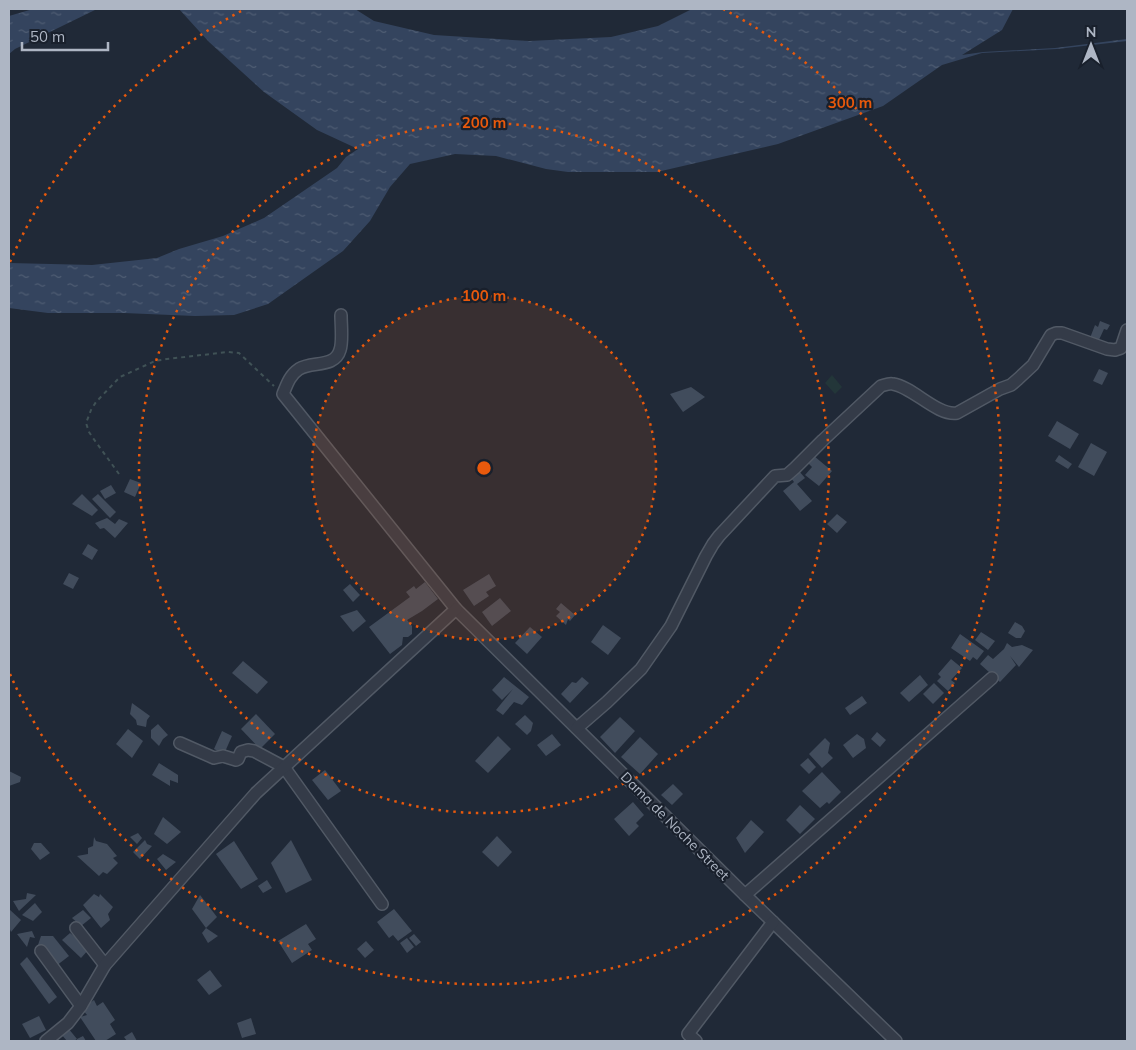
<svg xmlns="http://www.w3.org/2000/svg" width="1136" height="1050" font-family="Mulish,sans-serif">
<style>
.green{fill:#233639}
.water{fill:url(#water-ripples)}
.building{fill:#414c5c}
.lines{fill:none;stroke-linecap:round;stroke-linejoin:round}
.minor-casing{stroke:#515965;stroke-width:14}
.path{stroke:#405256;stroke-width:2;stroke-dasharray:4 4;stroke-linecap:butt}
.minor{stroke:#343b48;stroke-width:11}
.ring{fill:none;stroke:#e8590c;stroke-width:2.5;stroke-dasharray:2.5 5}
.labels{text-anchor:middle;stroke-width:4.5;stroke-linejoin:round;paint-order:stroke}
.street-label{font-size:14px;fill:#aeb6c4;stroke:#19202c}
.centre{fill:#e8590c;stroke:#19202c;stroke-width:2.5}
.ring-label{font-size:15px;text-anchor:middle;font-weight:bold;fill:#e8590c;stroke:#19202c;stroke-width:4.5;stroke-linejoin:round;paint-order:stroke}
</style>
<defs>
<pattern id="water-ripples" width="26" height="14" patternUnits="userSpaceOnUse" patternTransform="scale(1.25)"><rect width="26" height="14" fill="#34445e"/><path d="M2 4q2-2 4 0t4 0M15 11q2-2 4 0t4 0" fill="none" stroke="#4f5d73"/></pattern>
</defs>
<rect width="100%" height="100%" fill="#202937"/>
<path class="green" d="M832 375 842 387 835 394 825 383Z"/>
<g class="water">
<path d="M33 9H97L15 49 9 54V16Z"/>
<path d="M179 9H355L374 21 434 35 529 41 611 37 658 26 692 9H1013L1002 30 962 55 983 52 1055 48 1127 39V41L1057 49 982 53 942 65 883 106 778 144 657 172H568L546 169 496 156 455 154 410 164 390 187 370 221 343 251 268 304 234 315 195 316 124 313H48L9 308V263L92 265 157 258 179 249 223 236 264 218 337 168 346 157 358 149 317 130 264 92 209 42Z"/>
</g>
<g class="building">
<path d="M1100 321 1110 325 1107 330 1104 329 1098 342 1090 338 1095 325 1098 327Z"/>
<path d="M1099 369 1108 373 1102 385 1093 381Z"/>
<path d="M691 387 705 397 683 412 670 394Z"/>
<path d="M1057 421 1079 434 1070 449 1048 436Z"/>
<path d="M1091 443 1107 452 1094 476 1078 467Z"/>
<path d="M1059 455 1072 464 1068 469 1055 461Z"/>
<path d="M814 456 832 471 819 486 805 475 812 467 808 463Z"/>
<path d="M799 471 805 478 797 484 812 501 800 511 783 491 794 482 791 478Z"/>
<path d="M130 479 141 483 135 497 124 492Z"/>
<path d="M111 485 116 493 105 499 100 491Z"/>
<path d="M82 494 98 510 92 516 72 504Z"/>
<path d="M98 494 116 512 110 518 92 499Z"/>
<path d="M837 514 847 522 837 533 827 524Z"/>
<path d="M107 518 115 524 119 519 128 523 115 538 104 528 100 529 95 523Z"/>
<path d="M88 544 98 550 92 560 82 554Z"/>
<path d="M69 573 79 578 73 589 63 584Z"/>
<path d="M489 574 496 586 486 592 489 596 474 606 463 590Z"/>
<path d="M425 582 438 599 422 611 407 620 412 626V634L408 637H403L402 645 390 654 369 627 410 597 406 592 414 586 416 589Z"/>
<path d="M350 584 360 595 353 602 343 590Z"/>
<path d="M500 598 511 611 492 626 482 612Z"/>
<path d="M561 603 575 615 570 621 568 619 566 625 556 616 560 612 556 609Z"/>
<path d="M357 610 366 621 353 632 340 616Z"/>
<path d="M1015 622 1022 626 1025 631 1021 638H1016L1008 633Z"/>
<path d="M603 625 621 638 608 655 591 642Z"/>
<path d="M530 627 542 637 527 654 515 643Z"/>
<path d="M981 632 995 641 988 650 975 640Z"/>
<path d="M960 634 984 651 977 660 973 657 970 661 951 648Z"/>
<path d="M1007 643 1012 647 1022 645 1033 650 1019 667 1010 656 1016 665 1000 682 980 664 988 655 993 659 1004 649Z"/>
<path d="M951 659 962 668 951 680 955 683 948 691 937 681 941 677 938 674Z"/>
<path d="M243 661 268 682 257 694 232 673Z"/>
<path d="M920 675 928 685 909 702 900 693Z"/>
<path d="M504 677 529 697 522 705 514 702 503 715 496 710 513 689 502 700 492 690Z"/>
<path d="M582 677 589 683 570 703 561 694 572 682 576 683Z"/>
<path d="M934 683 944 693 933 704 923 694Z"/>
<path d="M862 696 867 703 850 715 845 708Z"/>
<path d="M132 703 150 716 147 720 146 727 137 725 136 720 130 714Z"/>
<path d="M256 714 275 734 260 749 241 729Z"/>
<path d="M525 715 533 723 531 731 527 735 515 724Z"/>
<path d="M620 717 635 731 615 753 600 737Z"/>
<path d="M158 724 168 735 163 739 159 746 151 738V730Z"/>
<path d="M128 729 143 741 132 758 116 744Z"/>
<path d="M222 731 232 736 224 754 214 749Z"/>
<path d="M877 732 886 740 880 747 871 739Z"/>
<path d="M552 734 561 745 546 756 537 745Z"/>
<path d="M857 734 864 739 866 748 853 758 843 745Z"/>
<path d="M498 736 511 749 488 773 475 761Z"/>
<path d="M640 737 658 754 640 774 621 757Z"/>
<path d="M825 738 830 743 828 753 833 758 822 768 809 754Z"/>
<path d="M808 758 816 767 809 774 800 765Z"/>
<path d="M159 763 178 775V783L170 780V786L152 775Z"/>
<path d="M325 770 341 791 328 800 312 780Z"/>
<path d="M9 771 21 777 20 782 9 786Z"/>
<path d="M822 772 841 792 829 804 827 802 820 808 802 791Z"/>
<path d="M673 784 683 794 672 805 661 795Z"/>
<path d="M633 802 644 815 636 823 639 826 629 836 614 819Z"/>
<path d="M800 805 815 819 800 834 786 820Z"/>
<path d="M163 817 181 832 167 844 154 834Z"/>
<path d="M751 820 764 832 745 853 736 838Z"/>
<path d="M138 833 142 838 137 844 130 837Z"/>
<path d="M497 836 512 852 498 867 482 852Z"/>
<path d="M94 837 96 841 107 844 117 856 113 858 118 863 107 874 103 872 99 876 77 856 88 854V848L93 846Z"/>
<path d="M145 840 147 844 152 846 140 859 133 852Z"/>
<path d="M291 840 312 880 286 893 271 863Z"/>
<path d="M234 841 258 879 241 889 216 854Z"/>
<path d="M34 843H41L50 853 40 860 31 849Z"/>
<path d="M163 854 176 862 166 870 157 859Z"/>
<path d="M267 880 272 888 263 893 258 886Z"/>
<path d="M27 893 36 895 19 911 13 901 26 899Z"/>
<path d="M94 894 99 897 100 894 113 907 108 914 110 920 101 928 83 905Z"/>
<path d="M200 895 217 917 206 928 192 909Z"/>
<path d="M35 903 42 912 33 921 22 915Z"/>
<path d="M9 909 21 920 11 932 9 927Z"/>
<path d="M394 909 412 931 398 941 393 935 389 938 377 922Z"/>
<path d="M83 910 91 918 81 926 72 918Z"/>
<path d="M306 924 316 939 308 944 312 950 292 963 278 941Z"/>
<path d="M206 928 218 936 208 943 202 933Z"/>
<path d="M32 931 35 938 30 937 27 947 17 934Z"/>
<path d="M70 933 90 948 81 958 62 940Z"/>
<path d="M414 934 421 942 416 946 409 938Z"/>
<path d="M41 936H53L69 956 56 966 38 945Z"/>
<path d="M407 938 414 947 407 953 400 943Z"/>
<path d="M366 941 374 950 365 958 357 949Z"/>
<path d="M27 957 57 997 49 1004 20 964Z"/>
<path d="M210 970 222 986 209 995 197 980Z"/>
<path d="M94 1000 97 1006 103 1002 115 1020 110 1024 116 1034 105 1041H96L80 1017 87 1015 82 1009Z"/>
<path d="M39 1016 46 1030 30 1038 22 1024Z"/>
<path d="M251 1018 256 1034 242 1038 237 1023Z"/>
<path d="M68 1028 77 1039 83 1036 86 1041H77V1039L74 1041H67L61 1034Z"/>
<path d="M132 1032 137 1041H127L124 1037Z"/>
</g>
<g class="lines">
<g class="minor-casing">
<g id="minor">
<path d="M341 315C341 325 343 342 340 350 335 368 312 361 299 369 290 375 287 384 283 394L456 609 745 895 896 1041"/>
<path d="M577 728 607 702 641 669 671 626 706 556 713 544 719 536 775 476 787 475 795 468 823 440 881 386C885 385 889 383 893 384 913 387 937 416 957 413L1000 389 1011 385 1018 379 1033 365 1051 335 1056 333H1062L1107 349 1115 350 1121 348 1127 330"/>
<path d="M180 743 214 758 223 756 236 760 238 759 241 752 248 750 254 751 284 767 382 904"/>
<path d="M745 895 992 678"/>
<path d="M76 928 105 965"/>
<path d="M41 951 81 1006"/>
<path d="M46 1041 68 1023 81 1006 105 965 256 793 456 609"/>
<path d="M696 1041 688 1034 773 922"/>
</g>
</g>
<path class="path" d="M119 474 93 438 89 432 86 423 91 410 96 402 120 377 155 361 167 359 228 352 239 353 274 386"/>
<use href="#minor" class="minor"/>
</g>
<circle cx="484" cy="468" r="172" fill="#e8590c" fill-opacity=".12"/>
<g class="ring">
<circle cx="484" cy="468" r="172"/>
<circle cx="484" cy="468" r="345"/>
<path d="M10 262A517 517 0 0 1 245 9M723 9A517 517 0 1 1 10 674"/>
</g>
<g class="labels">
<g class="street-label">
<text transform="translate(675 826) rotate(45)" y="5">Dama de Noche Street</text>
</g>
</g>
<circle cx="484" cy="468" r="8" class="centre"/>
<g class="ring-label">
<text x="850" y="108">300 m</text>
<text x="484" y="128">200 m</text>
<text x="484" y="301">100 m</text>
</g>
<rect width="1136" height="1050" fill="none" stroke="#aeb6c4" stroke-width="20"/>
<g transform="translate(1091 45)" stroke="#19202c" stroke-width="4" paint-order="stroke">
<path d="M0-4L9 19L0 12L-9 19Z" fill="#aeb6c4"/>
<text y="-8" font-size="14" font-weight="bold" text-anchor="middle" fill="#aeb6c4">N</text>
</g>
<path d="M22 42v8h86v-8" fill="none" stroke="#aeb6c4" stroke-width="2.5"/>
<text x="30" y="42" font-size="15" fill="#aeb6c4" stroke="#19202c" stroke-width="4" paint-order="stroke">50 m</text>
</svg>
